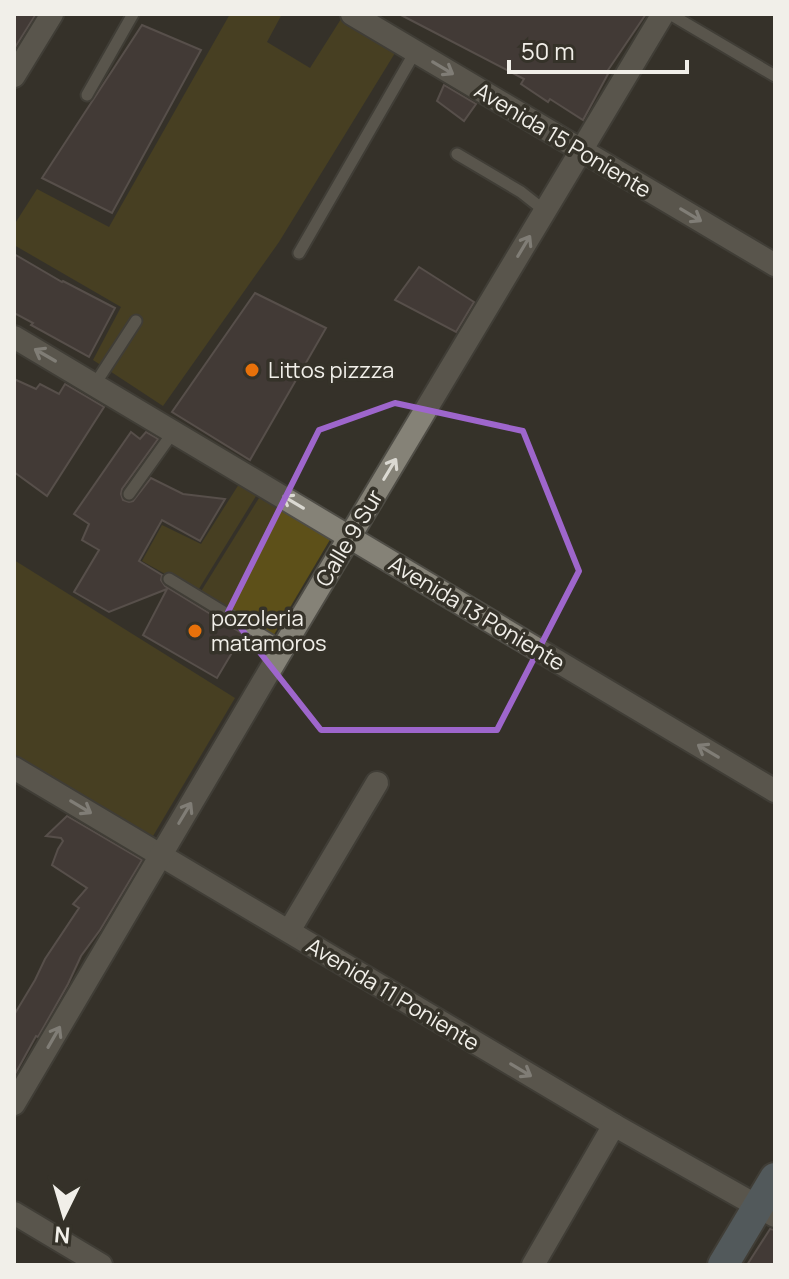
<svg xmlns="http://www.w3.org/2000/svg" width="789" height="1279" font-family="Manrope,sans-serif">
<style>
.green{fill:#5d5019}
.building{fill:#524645;stroke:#807372;stroke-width:2}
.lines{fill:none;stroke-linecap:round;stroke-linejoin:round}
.lane-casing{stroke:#4f4d46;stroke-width:15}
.street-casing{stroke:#4f4d46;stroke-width:26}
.secondary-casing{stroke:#4f4d46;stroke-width:34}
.lane{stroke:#858277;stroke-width:11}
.street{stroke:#858277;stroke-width:22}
.secondary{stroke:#778a97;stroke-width:30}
.oneway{stroke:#dbd9d2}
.marked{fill:none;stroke:#9e66cc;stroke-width:6;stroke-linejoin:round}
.food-dot{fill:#e8710a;stroke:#353229;stroke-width:3}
.labels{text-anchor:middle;stroke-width:7;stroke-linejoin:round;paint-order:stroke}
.street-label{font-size:22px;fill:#f1efe9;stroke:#353229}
.poi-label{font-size:22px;fill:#f1efe9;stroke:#353229;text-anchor:start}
</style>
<rect width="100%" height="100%" fill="#353229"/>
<g class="green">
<path d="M230 14H282L267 42 310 68 341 19 395 53 279 242 163 406 93 360 121 307 14 245V225L37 189 109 227Z"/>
<path d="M239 484 256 496 197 592 142 561 162 525 201 544Z"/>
<path d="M259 498 331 538 272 638 200 593Z"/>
<path d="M14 560 235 698 153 836 14 754Z"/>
</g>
<g class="building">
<path d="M14 14H36L14 49Z"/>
<path d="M399 14H646L606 73 608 74 583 120 550 99 548 102 521 84 524 79Z"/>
<path d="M142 25 201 50 112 213 42 178Z"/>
<path d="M444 85 476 104 464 121 437 101Z"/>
<path d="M14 254 62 282 63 281 115 308 89 357 31 325 33 323 14 313Z"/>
<path d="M419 267 474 302 456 332 395 300Z"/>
<path d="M255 293 326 328 250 460 172 412Z"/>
<path d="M14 379 36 389 40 384 59 394 65 384 104 407 47 496 14 472Z"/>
<path d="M131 432 140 439 146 432 158 439 122 489 121 494 123 500 129 502 133 501 151 478 183 494 225 499 200 541 162 520 139 561 162 575 161 580 165 586 243 634 217 678 143 635 167 589 109 612 74 592 99 550 82 540 89 524 74 514Z"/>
<path d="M67 816 142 860 100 930 81 956 68 984 38 1037 36 1036 14 1076V1015L35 980 45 959 79 908 73 904 87 888 52 865 58 849 63 841 61 838 46 836Z"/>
<path d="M770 1229 775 1230V1265H747Z"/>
</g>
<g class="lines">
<g class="lane-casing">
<g id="lane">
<path d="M670 14 775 76"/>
<path d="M87 95 133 14"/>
<path d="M457 154 521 192 545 211"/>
<path d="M299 253 415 52"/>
<path d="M95 384 136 321"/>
<path d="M129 494 174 431"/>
<path d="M169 579 283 648"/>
</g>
</g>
<g class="street-casing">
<g id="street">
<path d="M352 14 775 265"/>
<path d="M14 76 52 14"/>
<path d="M14 337 775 791"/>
<path d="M14 768 614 1125 775 1216"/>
<path d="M289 931 377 783"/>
<path d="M14 1104 283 648 663 14"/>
<path d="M14 1213 101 1265"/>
<path d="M533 1265 614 1125"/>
</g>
</g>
<g class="secondary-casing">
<path id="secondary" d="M723 1265 775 1178"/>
</g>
<use href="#lane" class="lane"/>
<use href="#street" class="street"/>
<use href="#secondary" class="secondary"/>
</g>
<defs><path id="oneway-shaft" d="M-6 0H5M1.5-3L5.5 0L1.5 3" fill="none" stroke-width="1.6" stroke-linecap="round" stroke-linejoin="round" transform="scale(2)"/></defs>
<g class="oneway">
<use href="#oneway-shaft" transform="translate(443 68) rotate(31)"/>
<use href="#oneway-shaft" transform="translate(691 215) rotate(31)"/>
<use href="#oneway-shaft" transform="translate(524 246) rotate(-59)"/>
<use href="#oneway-shaft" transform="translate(45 355) rotate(-150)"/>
<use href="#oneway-shaft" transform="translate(390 469) rotate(-59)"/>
<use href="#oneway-shaft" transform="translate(293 502) rotate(-149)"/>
<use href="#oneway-shaft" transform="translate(708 751) rotate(-149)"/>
<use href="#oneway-shaft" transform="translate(81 807) rotate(31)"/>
<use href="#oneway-shaft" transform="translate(185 813) rotate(-59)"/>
<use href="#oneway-shaft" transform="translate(54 1037) rotate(-60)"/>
<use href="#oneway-shaft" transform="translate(521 1070) rotate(31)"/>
</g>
<path d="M0 0H789V1279H0ZM395 403 523 431 579 571 497 730H321L228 612 319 430Z" fill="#353229" fill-opacity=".55" fill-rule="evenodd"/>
<path class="marked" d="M395 403 523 431 579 571 497 730H321L228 612 319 430Z"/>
<g class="food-dot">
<circle cx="252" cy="370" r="8"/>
<circle cx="195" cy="631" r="8"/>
</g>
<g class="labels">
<g class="street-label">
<text transform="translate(563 140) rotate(31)" y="8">Avenida 15 Poniente</text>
<text transform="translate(349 538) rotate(-59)" y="8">Calle 9 Sur</text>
<text transform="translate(477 613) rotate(31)" y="8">Avenida 13 Poniente</text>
<text transform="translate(393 994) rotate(31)" y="8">Avenida 11 Poniente</text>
</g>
<g class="poi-label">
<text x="268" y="378">Littos pizzza</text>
<text x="211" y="626">pozoleria<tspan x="211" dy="25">matamoros</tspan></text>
</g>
</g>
<rect width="789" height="1279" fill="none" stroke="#f1efe9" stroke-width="32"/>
<g transform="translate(64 1215) rotate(185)" stroke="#353229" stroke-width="6" paint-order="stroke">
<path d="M0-6L14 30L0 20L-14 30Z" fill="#f1efe9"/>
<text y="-12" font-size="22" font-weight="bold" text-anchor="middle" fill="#f1efe9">N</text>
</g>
<path d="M509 60v12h178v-12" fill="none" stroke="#f1efe9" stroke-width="4"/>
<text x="521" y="60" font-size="24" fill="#f1efe9" stroke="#353229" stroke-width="6" paint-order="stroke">50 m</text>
</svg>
